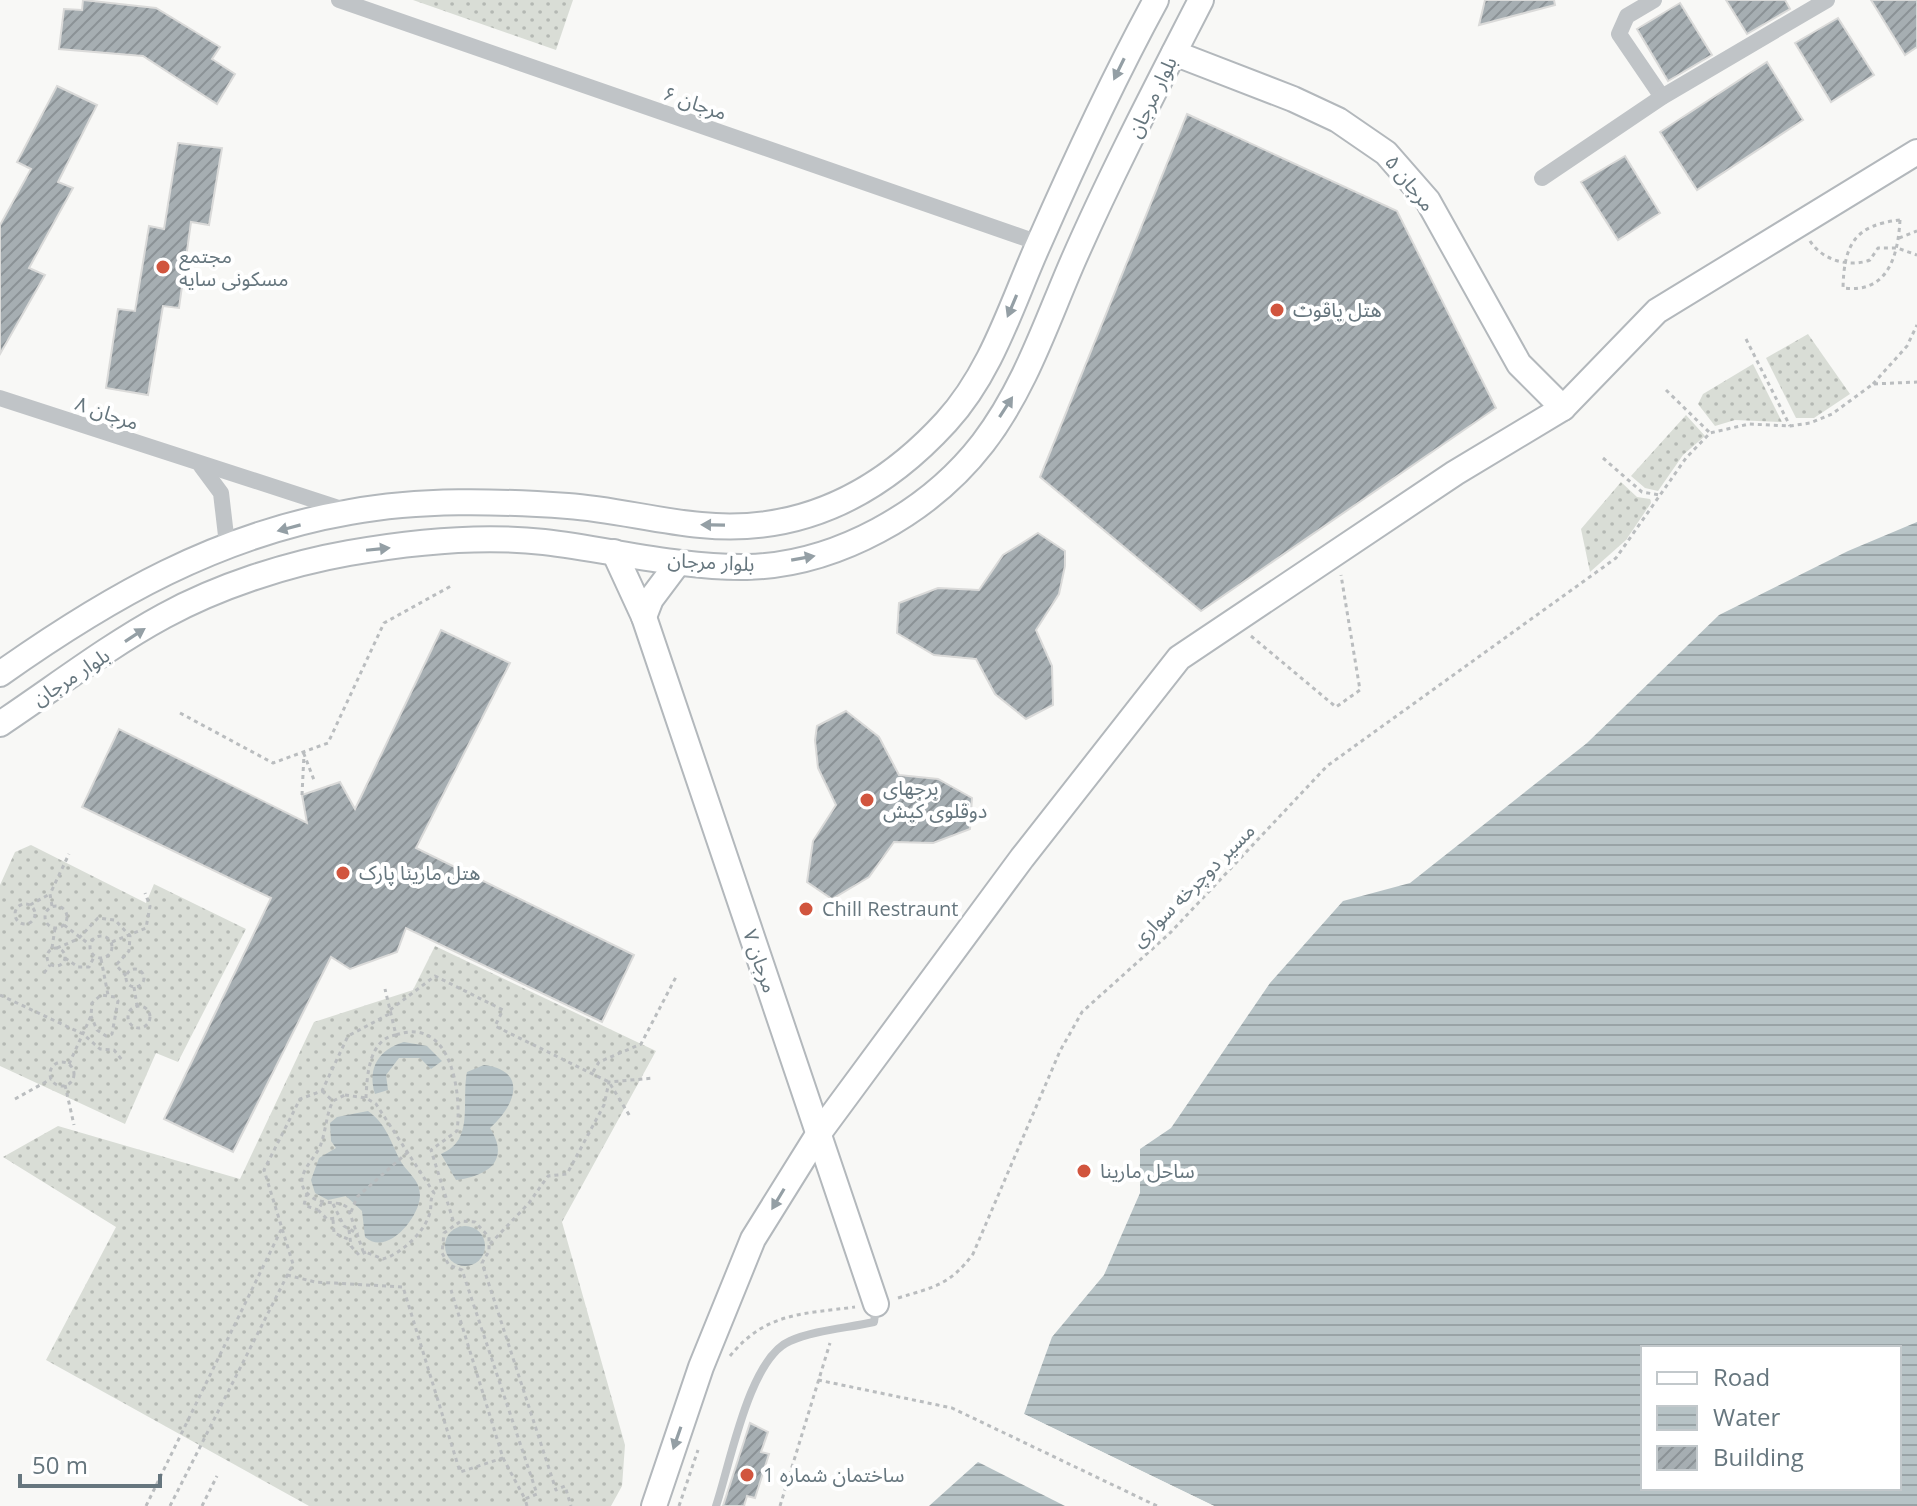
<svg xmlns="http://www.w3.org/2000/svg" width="1917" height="1506" font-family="'Open Sans','Noto Sans Arabic',sans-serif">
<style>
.grass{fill:url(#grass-dots)}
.water{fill:url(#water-rules);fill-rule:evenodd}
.pier{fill:#f8f8f6}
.building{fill:url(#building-hatch);stroke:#dadad9;stroke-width:2}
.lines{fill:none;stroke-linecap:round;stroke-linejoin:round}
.secondary-casing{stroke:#b3b8bc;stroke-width:28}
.path{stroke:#babdbf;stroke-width:3;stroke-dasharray:4 4;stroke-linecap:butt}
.lane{stroke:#c0c4c7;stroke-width:8}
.street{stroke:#c0c4c7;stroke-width:16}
.secondary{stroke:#fff;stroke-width:24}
.oneway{fill:#949fa5}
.poi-dot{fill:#d1553e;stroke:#fff;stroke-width:3}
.labels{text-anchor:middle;stroke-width:8;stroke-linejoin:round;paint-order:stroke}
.street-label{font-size:20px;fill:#66767e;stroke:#fff}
.poi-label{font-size:20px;fill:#66767e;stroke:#fff;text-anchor:start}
</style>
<defs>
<pattern id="grass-dots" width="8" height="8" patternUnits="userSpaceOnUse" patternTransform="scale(2)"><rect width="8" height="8" fill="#d9ddd6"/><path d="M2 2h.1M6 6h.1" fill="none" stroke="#b4b8b3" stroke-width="1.8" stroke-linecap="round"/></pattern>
<pattern id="water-rules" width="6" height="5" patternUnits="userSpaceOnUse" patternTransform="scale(2)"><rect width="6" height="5" fill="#b7c3c6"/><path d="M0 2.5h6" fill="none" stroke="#99a3a6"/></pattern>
<pattern id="building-hatch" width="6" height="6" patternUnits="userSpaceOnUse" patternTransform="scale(2)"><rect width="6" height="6" fill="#a6aeb2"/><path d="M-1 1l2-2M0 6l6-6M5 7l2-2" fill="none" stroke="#8b9296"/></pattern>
</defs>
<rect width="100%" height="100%" fill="#f8f8f6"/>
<g class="grass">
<path d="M413 0H573L556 50Z"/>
<path d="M1808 334 1850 394 1814 418H1796L1766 358Z"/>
<path d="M1753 364 1782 422 1735 420 1715 426 1698 404 1703 394Z"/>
<path d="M1686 415 1705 436 1683 455 1658 491 1645 488 1631 476Z"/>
<path d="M1621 482 1637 497 1650 499 1651 503 1626 540 1590 572 1581 529Z"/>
<path d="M31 845 146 903 154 884 246 929 178 1062 156 1053 125 1124 0 1066V885L15 852Z"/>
<path d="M435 946 656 1051 562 1222 625 1445 622 1486 611 1506H309L46 1360 116 1227 3 1157 58 1126 240 1179 314 1022 413 990Z"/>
</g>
<g class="water">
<path d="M1917 522V1506H1214L1024 1414 1052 1337 1104 1275 1140 1193V1149L1171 1128 1270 983 1343 901 1410 883 1587 743 1719 615 1848 551ZM1643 1348H1899V1488H1643Z"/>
<path d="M404 1042 427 1046 442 1061 431 1069 420 1058H399L386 1075 388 1090 375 1094C367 1068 379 1049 404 1042Z"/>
<path d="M484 1065C529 1071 515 1106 490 1128 511 1161 487 1176 456 1180L441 1154C475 1140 461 1103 467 1072Z"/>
<path d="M368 1111C386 1124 390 1140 399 1158 406 1173 420 1178 420 1196 419 1218 387 1257 365 1237L362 1211 346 1196 328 1200 315 1193 311 1180 319 1158 336 1148 331 1141 330 1123 337 1117Z"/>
<circle cx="465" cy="1246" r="20"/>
<path d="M978 1462 1065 1506H929Z"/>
</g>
<path class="pier" d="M1024 1414 1214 1506H1205L1022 1417Z"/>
<g class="building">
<path d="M83 0 156 8 220 47 212 59 235 74 217 104 143 56 59 49 64 9 82 10Z"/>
<path d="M1485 0H1554L1555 5 1479 25Z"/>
<path d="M1726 0H1785L1790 9 1747 34Z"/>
<path d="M1871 0H1917V47L1905 55Z"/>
<path d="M1680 3 1712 55 1668 81 1637 29Z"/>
<path d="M1838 18 1874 75 1831 102 1795 43Z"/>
<path d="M1767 62 1803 120 1697 190 1660 132Z"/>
<path d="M57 86 97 105 58 182 73 188 29 268 45 275 0 354V225L31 169 17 162Z"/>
<path d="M1187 114 1397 211 1496 408 1201 611 1040 477Z"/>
<path d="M178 143 222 148 209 225 191 222 179 308 163 306 148 395 106 388 118 309 135 311 149 226 164 229Z"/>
<path d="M1625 156 1660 213 1618 240 1581 182Z"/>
<path d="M1038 533 1065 551V566L1059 594 1036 630 1052 666 1053 705 1026 719 995 694 976 659 934 655 897 633 899 603 938 588 979 590 1003 555Z"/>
<path d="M441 630 510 663 416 848 634 955 602 1022 406 928 397 952 350 969 331 957 233 1152 164 1119 271 898 82 807 119 729 307 823 302 795 340 782 355 809Z"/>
<path d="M846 711 879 737 899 775 938 779 972 798 970 829 933 843 894 842 869 877 832 899 807 882 813 841 836 805 818 768 815 740 817 726Z"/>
<path d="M750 1423 768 1432 761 1452 769 1454 755 1498 747 1496 744 1506H723Z"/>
</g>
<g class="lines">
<g class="secondary-casing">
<g id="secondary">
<path d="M1174 53 1293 99 1338 120 1386 153 1428 201 1519 364 1563 408"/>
<path d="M614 552 644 617 876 1304"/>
<path d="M644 617 651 599 678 563"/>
<path d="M0 674C109 597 217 535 350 512 420 499 497 501 568 506 612 509 656 521 701 525 800 535 881 493 946 422 992 372 1012 303 1039 243 1075 161 1113 79 1156 0"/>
<path d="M0 724C54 688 107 647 164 616 219 586 287 564 349 553 411 542 482 535 544 542 612 550 679 568 747 567 836 565 929 513 983 443 1025 388 1046 323 1073 261 1112 172 1157 86 1201 0"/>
<path d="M654 1506 701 1367 753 1239 819 1133 1022 858 1179 658 1455 473 1563 408 1657 311 1917 152"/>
</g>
</g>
<g class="path">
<path d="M1900 220C1898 256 1888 294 1843 288 1844 244 1855 225 1900 220Z"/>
<path d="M1899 238 1917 231"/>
<path d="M1810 241C1822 260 1849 268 1870 260L1878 248H1897L1917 255"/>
<path d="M1746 339 1790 426"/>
<path d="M1873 384 1907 346 1917 325"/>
<path d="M1666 390 1710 433"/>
<path d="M1603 458 1642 492 1660 495"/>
<path d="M1251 636 1336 707 1360 690 1341 575"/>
<path d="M180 713 273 763 328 743 384 623 451 586"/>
<path d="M302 795 304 754 314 780"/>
<circle cx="25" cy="914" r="10"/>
<path d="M30 905 48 895"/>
<path d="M52 906 50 894 69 854"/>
<circle cx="56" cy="917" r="11"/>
<path d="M64 925 89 944"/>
<circle cx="101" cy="947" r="11"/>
<path d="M112 942 146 928 150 906 145 893"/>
<circle cx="56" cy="957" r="9"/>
<path d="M52 948 55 928"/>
<path d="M57 948 78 939 98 918 115 920 130 936 129 951 116 965 126 976"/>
<path d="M65 958 78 967H89L94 957"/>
<path d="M101 959 108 995"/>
<circle cx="135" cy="978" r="9"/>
<path d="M44 973 50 965"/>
<path d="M134 987 137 1006"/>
<path d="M0 995 83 1034 100 1049 114 1050 122 1060"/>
<circle cx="139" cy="1017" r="11"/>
<path d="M390 1010 435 976 503 1010 495 1026 609 1082 631 1118"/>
<path d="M396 1035C452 1015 462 1095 457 1131L431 1150 454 1223"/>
<circle cx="62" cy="1074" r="12"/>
<path d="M69 1064 91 1016 92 1003 101 995 115 997 118 1001 112 1034 106 1036 97 1030 91 1016"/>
<path d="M593 1072 599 1062 641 1044 677 975"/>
<path d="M65 1085 74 1125"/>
<path d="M322 1091 333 1101"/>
<path d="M345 1095 366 1098 376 1104 434 1193C429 1202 432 1204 430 1212 426 1231 401 1254 383 1259L363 1251 348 1208C339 1200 325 1205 313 1198 286 1180 316 1160 321 1144 326 1130 326 1115 333 1101Z"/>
<path d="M366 1098C367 1075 369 1039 396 1035L385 989"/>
<path d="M15 1099 51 1079"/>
<path d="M307 1193 304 1205 318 1210"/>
<path d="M322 1203 318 1210 327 1219 338 1218"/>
<path d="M333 1204 344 1226 358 1234"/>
<path d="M351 1212 357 1197 408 1152"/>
<path d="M333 1220 334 1233 350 1240"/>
<path d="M349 1230 351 1246 359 1255 366 1252"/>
<path d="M490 1244 529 1203 548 1176 567 1174 604 1105 609 1082 654 1078"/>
<path d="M287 1275 315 1282 403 1287 460 1472 503 1458 451 1290"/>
<path d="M898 1298C934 1287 950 1285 973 1254L1060 1051 1082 1012 1170 933 1327 766 1616 558 1686 458 1710 433 1749 424 1790 426 1810 423 1832 414 1873 384 1917 382"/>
<path d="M730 1356C766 1312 803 1314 855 1307"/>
<path d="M818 1380 952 1408 1157 1506"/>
<path d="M503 1458 525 1499"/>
<path d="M146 1506 282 1228"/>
<path d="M170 1506 293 1264 264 1170 300 1099 322 1091 348 1036 391 1013"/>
<path d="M202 1506 217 1476"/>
<path d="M527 1506 525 1499 537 1494 462 1270 449 1265 442 1253 444 1233 461 1221 475 1222 489 1237V1251L482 1263 556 1490 565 1486 571 1506"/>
<path d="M679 1506 698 1450"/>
<path d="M780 1506 830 1343"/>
</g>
<path class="lane" d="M716 1506C730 1465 749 1358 790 1341 815 1330 848 1328 874 1322L876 1307"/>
<g class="street">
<path d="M339 0 1039 243"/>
<path d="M1654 0 1627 16 1619 34 1662 97"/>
<path d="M1542 178 1662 97 1827 0"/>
<path d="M0 398 345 510"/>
<path d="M201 466 221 493 227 544"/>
</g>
<use href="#secondary" class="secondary"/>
</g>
<defs><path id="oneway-solid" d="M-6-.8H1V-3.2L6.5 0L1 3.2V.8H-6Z" transform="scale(2)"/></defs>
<g class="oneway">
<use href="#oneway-solid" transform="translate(1119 69) rotate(116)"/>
<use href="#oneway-solid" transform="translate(1012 306) rotate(113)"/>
<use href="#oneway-solid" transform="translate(1006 407) rotate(-57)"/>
<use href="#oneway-solid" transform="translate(713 525) rotate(-179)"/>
<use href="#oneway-solid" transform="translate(289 528) rotate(165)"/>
<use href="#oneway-solid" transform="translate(378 549) rotate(-6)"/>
<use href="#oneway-solid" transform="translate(803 558) rotate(-10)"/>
<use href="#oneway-solid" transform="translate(135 635) rotate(-33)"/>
<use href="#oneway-solid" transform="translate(778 1199) rotate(121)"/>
<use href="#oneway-solid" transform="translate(677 1438) rotate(109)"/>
</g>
<g class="poi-dot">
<circle cx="163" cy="267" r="8"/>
<circle cx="1277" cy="310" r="8"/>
<circle cx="867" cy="800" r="8"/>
<circle cx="343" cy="873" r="8"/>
<circle cx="806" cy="909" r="8"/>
<circle cx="1084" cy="1171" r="8"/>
<circle cx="747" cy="1475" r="8"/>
</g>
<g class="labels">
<g class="street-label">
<text transform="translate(1152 97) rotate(-64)" y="7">بلوار مرجان</text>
<text transform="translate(695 103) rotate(19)" y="7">مرجان ۶</text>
<text transform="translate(1410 183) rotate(51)" y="7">مرجان ۵</text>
<text transform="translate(107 413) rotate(19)" y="7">مرجان ۸</text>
<text transform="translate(711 562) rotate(3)" y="7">بلوار مرجان</text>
<text transform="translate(71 677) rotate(-33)" y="7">بلوار مرجان</text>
<text transform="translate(1193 885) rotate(-45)" y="7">مسیر دوچرخه سواری</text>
<text transform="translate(760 961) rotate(71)" y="7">مرجان ۷</text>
</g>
<g class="poi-label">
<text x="179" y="263">مجتمع<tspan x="179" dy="23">مسکونی سایه</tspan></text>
<text x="1293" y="317">هتل یاقوت</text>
<text x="883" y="795">برجهای<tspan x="883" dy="23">دوقلوی کیش</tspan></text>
<text x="359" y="880">هتل مارینا پارک</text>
<text x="822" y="916">Chill Restraunt</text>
<text x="1100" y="1178">ساحل مارینا</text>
<text x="763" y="1482">ساختمان شماره 1</text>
</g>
</g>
<rect x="1641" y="1346" width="260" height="144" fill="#ffffff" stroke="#c2c8cb" stroke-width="2"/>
<rect x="1657" y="1372" width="40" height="12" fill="#ffffff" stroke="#c2c8cb" stroke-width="2"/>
<text x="1713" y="1386" font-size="24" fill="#66767e">Road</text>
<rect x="1657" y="1406" width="40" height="24" fill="url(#water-rules)" stroke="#c2c8cb" stroke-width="2"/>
<text x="1713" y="1426" font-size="24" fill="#66767e">Water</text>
<rect x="1657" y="1446" width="40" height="24" fill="url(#building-hatch)" stroke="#c2c8cb" stroke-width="2"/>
<text x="1713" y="1466" font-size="24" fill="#66767e">Building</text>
<path d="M20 1474v12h140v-12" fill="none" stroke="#66767e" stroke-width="4"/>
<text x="32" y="1474" font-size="24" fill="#66767e" stroke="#ffffff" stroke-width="6" paint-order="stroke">50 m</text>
</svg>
